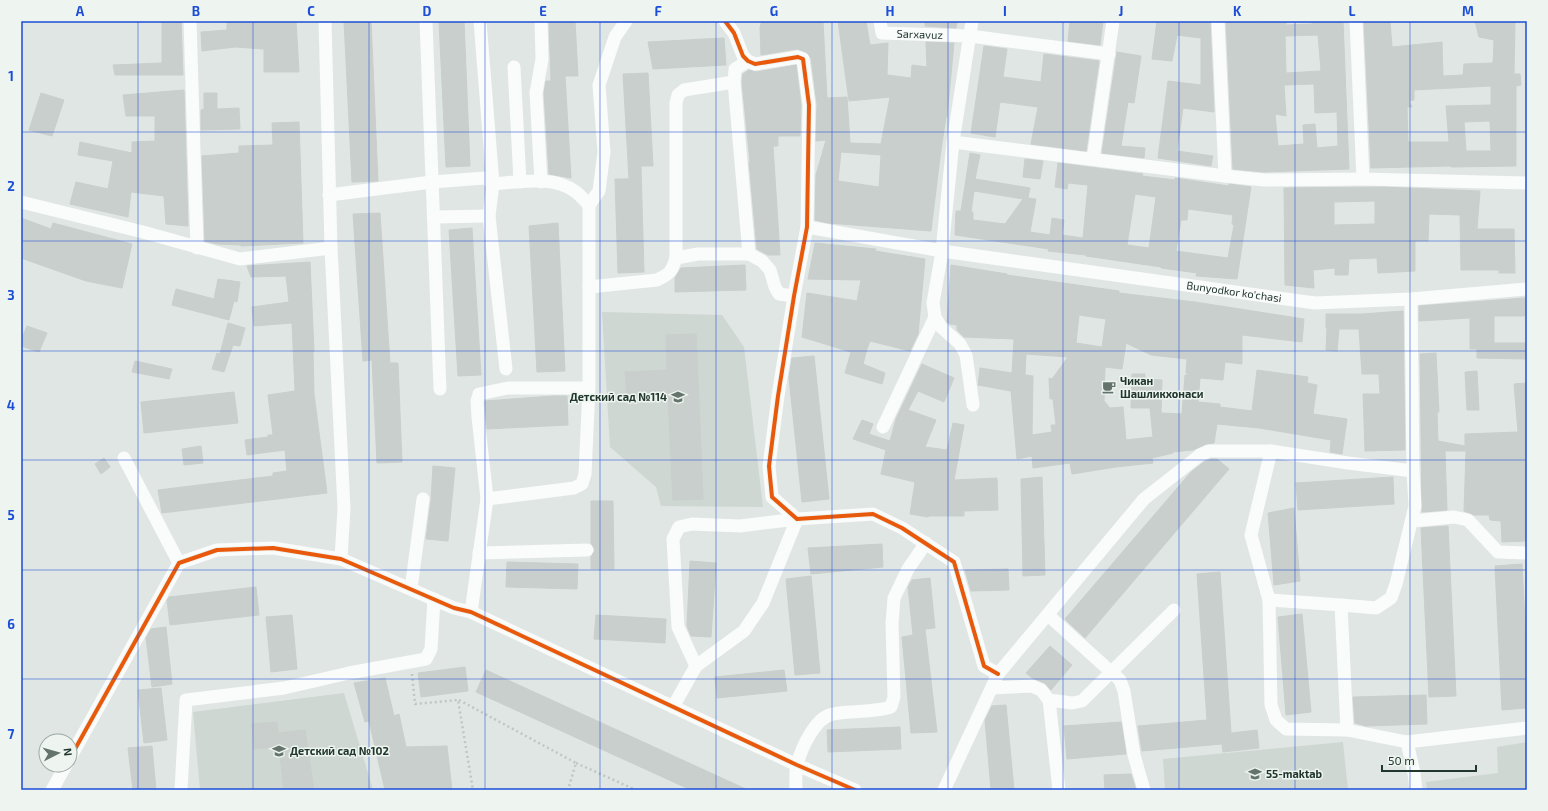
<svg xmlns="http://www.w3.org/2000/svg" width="1548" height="811" font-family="'Exo 2',sans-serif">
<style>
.built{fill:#cfd7d2}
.building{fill:#c9cfcc;stroke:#c9cfcc;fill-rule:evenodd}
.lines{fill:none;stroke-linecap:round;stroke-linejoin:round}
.path{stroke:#bfc7c3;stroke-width:2.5;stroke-dasharray:2 3;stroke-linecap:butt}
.minor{stroke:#fafbfb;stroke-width:13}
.cycleway-casing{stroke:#eef5f0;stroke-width:6}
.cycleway{stroke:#e8590c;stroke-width:4}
.grid{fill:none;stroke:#1d4ed8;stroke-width:1;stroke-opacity:0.55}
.labels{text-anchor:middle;stroke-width:3;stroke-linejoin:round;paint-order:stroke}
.street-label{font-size:11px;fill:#21362d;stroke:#eef5f0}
.poi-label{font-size:11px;font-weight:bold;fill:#21362d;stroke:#eef5f0;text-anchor:start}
.neatline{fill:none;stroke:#1d4ed8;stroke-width:1.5}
.grid-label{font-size:13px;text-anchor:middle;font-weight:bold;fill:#1d4ed8}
</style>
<rect width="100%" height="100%" fill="#e0e6e3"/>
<g class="built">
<path d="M602 312 722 315 744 347 763 507 661 506 656 487 610 447Z"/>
<path d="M344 693 373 790H200L193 712Z"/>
<path d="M1343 742 1348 790H1165L1163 759Z"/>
<path d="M1527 742V790H1427L1426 782 1498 773 1497 747Z"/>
</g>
<g class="building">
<path d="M162 21H181L183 75H115L113 65 162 63Z"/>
<path d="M227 21H296L299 72H264V49L235 47 202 51 201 32 227 30Z"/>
<path d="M344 21H371L378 181 352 182Z"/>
<path d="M439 21H464L470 166 446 167Z"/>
<path d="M549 21H575L578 76H565L571 178 549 174 544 93 546 81H551Z"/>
<path d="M762 21H823L827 98 847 97 850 143 881 144 890 97 849 101 838 21H866L870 45 888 43 887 75 911 78 912 65 927 67 926 42 954 43 947 117H946L940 157 931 231 828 223 815 220 816 175 826 140 816 141 817 104 811 58 806 52 797 49 761 55 760 27ZM841 152 881 155 879 187 838 181Z"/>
<path d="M925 21H957L956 28 925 26Z"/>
<path d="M1070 21H1103L1100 45 1068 41Z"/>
<path d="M1157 21H1210L1214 112 1183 108 1177 151 1213 156 1211 166 1158 158 1168 81 1201 85V38L1177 35 1172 61 1152 59Z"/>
<path d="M1226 21H1257V23L1286 22V25L1312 24V21H1343L1349 169 1264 172 1233 169ZM1318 35 1321 71 1286 73 1285 36ZM1314 84 1315 113 1337 112 1338 146 1317 148 1315 124 1303 125 1304 144 1278 146 1275 114 1286 116 1284 85Z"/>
<path d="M1364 21H1390L1392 47 1442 42 1443 76 1463 75 1464 64 1493 63 1494 40 1479 37 1475 21H1515L1514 74H1520L1521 85 1516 86V166L1451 167V166L1371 168ZM1491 86V105L1446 106 1449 142H1408L1407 107H1412L1409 101 1414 100V90ZM1490 121 1491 151H1466L1464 122Z"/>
<path d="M724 38 726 65 653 69 648 42Z"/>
<path d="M984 46 1007 49 1003 77 1041 82 1044 54 1099 61 1086 151 1031 144 1038 107 1000 102 995 137 971 133Z"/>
<path d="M1117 52 1141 56 1134 103 1128 102 1121 146 1145 148 1144 158 1102 153Z"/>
<path d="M796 65 801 105 800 136H778V146H773L780 255H768L757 249 749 162H750L742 82 743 74 749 70 756 72Z"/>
<path d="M648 73 653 166H641L644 272 618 273 615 179H629L623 74Z"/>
<path d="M184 90 188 226 166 224 164 196 131 192 128 217 70 204 76 182 108 189 113 161 78 155 80 142 132 153V142L155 141V116H126L123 95Z"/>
<path d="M41 93 64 100 52 136 29 130Z"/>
<path d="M204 93H217V109L239 108 240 129 201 130V110L204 109Z"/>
<path d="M299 122 303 243 241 246V245L217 244 205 241 202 156 239 153V146L273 145 272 123Z"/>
<path d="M970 153 980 155 975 179 1030 188 1028 198 1036 199 1030 232 1050 235 1052 218 1064 220 1062 235 1083 238 1088 185 1068 183 1067 189 1055 187 1058 163 1143 174 1142 176 1175 180V178L1229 186V184L1251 187 1237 279 1196 276 1197 273 1161 268V267L1086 256V255L1048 251 1049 249 955 235 956 211H961ZM974 191 1023 199 1005 224 973 220V212H971ZM1135 194 1156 197 1149 248 1127 245ZM1188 209 1233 215 1232 224 1234 225 1228 258 1176 251 1181 220H1187Z"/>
<path d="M1025 159 1043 161 1040 179 1023 177Z"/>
<path d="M1383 187 1480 191 1477 229H1514L1515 273H1499V270H1461L1460 215 1429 214 1428 241H1415V271L1378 273 1377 258 1349 259 1348 275H1335V268L1313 270 1314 288 1285 285 1284 188ZM1375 201V224L1334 225V202Z"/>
<path d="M380 213 390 363H398L402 462 377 463 372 360 363 361 353 214Z"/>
<path d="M21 218 51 229 53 223 132 244 122 288 86 281 21 258Z"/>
<path d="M558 223 565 371 537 372 529 226Z"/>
<path d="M472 228 481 375 458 376 449 230Z"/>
<path d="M815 243 876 249 875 251 925 259 918 334 910 351 870 341 867 349 863 364 885 373 882 384 845 373 851 352 802 337 807 293 857 301 861 280 808 279Z"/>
<path d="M310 262 314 351 313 352 314 394 327 493 162 513 158 490 273 476V473L287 471 285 450 247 455 245 440 268 437V435H273L268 395 295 391 292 323 254 326 252 307 289 302 286 276 251 277 247 266Z"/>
<path d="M745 265 746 290 675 292V278L681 268Z"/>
<path d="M951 265 1007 274V275L1119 291V293L1195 302 1304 319 1302 342 1242 335V364L1225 362 1223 380 1200 378 1198 402 1220 404V407L1252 411 1257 370 1308 377 1307 383 1317 385 1313 414 1347 419 1342 454 1330 452 1331 440 1259 428 1217 424 1214 443 1206 444 1193 450 1173 452V453L1152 458 1153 463 1116 467 1072 474 1070 463 1033 468 1032 456 1017 459 1011 391 978 385 980 368 1012 373 1014 339 964 337 957 330V325L950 324 947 322ZM1079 315 1106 319 1102 347 1076 343ZM1126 343 1151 355 1187 359 1186 373 1190 375H1185L1182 414 1161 413 1162 380 1145 379V374H1132L1131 408H1150L1153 437 1126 440 1123 407 1110 408 1104 401 1105 367 1122 369ZM1026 354 1068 357 1052 379 1049 378 1050 399H1053L1056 425H1051L1052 432 1032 435 1033 376 1025 375Z"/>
<path d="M218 279 240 282 237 302 234 301 229 320 172 305 176 289 214 299Z"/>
<path d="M1525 298V316H1494V343H1526V359L1477 358V349H1470V318L1419 321V306Z"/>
<path d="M1403 311 1405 450 1365 451 1363 394H1380L1379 374H1362L1359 329H1339L1337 351 1326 350 1327 328H1326V314H1362Z"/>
<path d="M228 323 245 328 240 346 233 345 224 372 212 369 217 353 220 354Z"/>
<path d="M27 326 47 333 39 352 21 346V340Z"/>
<path d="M696 334 703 499 673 500 668 396 627 398 625 372 667 370 666 335Z"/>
<path d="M1436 353 1439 412H1437L1438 441 1465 446V434L1518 432 1514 384 1527 383V541L1502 542 1501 521 1490 520 1489 515H1474L1464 511 1466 451H1445L1447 510 1422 512 1420 354Z"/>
<path d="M814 356 829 499 802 502 789 378 792 358Z"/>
<path d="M135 361 172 369 169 379 132 372Z"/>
<path d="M922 364 954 378 944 402 918 391 908 410 936 420 925 447 947 450 953 423 964 425 954 480 997 478 998 510 964 511V516H929L928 517 910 514 915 482 881 474 886 450 853 439 862 420 873 424 869 434 890 441 896 419Z"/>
<path d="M1477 371 1479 410H1467L1465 372Z"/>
<path d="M234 392 238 423 144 433 141 402Z"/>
<path d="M553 396H567L568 425 487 429 485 401Z"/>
<path d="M201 446 203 463 184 465 182 449Z"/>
<path d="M104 458 110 467 101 474 95 464Z"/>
<path d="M1211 459H1217L1229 469 1085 638 1065 619 1191 472 1204 462Z"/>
<path d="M433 466 455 468 448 541 426 539 431 500Z"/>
<path d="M1042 477 1045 575 1023 576 1021 479Z"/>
<path d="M1393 477 1394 504 1298 510 1296 483Z"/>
<path d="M591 501H613L614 569H591V557L595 550 591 543Z"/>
<path d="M1294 508 1300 581 1274 585 1268 513Z"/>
<path d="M1448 526 1456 696 1429 697 1421 528Z"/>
<path d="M882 544 883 567 811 574 808 548Z"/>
<path d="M690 561 716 563 711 637 691 636 687 626Z"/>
<path d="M507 562 578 564 577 589 506 587Z"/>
<path d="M1522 564 1527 659V708L1502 710 1495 566Z"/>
<path d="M1008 569 1009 590 971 591 965 570Z"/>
<path d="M1220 572 1231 733 1257 730 1259 748 1223 752 1222 744 1142 751 1138 726 1207 720 1197 574Z"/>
<path d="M811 576 820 673 795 675 786 579Z"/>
<path d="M930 578 935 628 925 629 937 732 911 733 902 637 913 635 908 587 912 580Z"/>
<path d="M256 587 259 615 170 625 167 600 169 597Z"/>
<path d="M1302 614 1311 712 1286 715 1278 617Z"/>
<path d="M292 615 297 669 271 672 266 617Z"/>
<path d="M596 615 666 619 665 643 594 639Z"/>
<path d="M166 627 172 684 152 687 146 638 151 629Z"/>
<path d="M1050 646 1072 665 1051 690 1045 683 1032 678 1026 673Z"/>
<path d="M465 667 468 691 421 697 418 673Z"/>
<path d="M486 670 748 790H691L476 692Z"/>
<path d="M784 670 787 691 717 698 715 677Z"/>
<path d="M385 678 394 716 399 714 406 747 447 746 452 790H385L369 721 365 722 354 683Z"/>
<path d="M161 688 167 740 144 743 138 690Z"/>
<path d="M1426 695 1427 724 1366 726 1355 723 1353 697Z"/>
<path d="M1006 705 1014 790H991L985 720 992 706Z"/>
<path d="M277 722 278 733 305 730 314 790H284L279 747 254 749 252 724Z"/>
<path d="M1121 722 1126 754 1067 759 1064 726Z"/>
<path d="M900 727 901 749 828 752 827 730Z"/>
<path d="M152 746 156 790H133L128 748Z"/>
<path d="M1131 774 1136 790H1105L1104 775Z"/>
</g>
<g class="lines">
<g class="path">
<path d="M412 674 415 704 458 700 473 790"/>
<path d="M459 700 576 763 568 790"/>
<path d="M576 763 636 790"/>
</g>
<g class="minor">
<path d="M190 21 197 248"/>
<path d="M325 21 331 248 344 508 341 559"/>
<path d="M426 21 440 389"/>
<path d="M480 21 493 184 489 216 506 369"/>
<path d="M725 21 734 33 743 56 748 61 755 64 798 57 803 59 809 105 807 227 794 296 778 396 769 466 772 497 797 519 873 514 902 528 954 562 984 666 998 674"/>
<path id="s1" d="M880 21 882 33 970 36 1109 54"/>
<path d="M972 21 953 142 942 251 933 303 935 317 941 327 960 344 966 355 973 405"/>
<path d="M1218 21 1225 176"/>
<path d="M1356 21 1363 179 1527 183"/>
<path d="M748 61 735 69 734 82 749 254"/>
<path d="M514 67 520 182"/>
<path d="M953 142 1225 176 1264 180 1363 179"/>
<path d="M1093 159 1113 21"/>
<path d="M541 182 536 93 542 59 541 21"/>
<path d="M329 195 432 182 485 178 493 184C518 182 554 175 576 192 580 195 585 201 589 205"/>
<path d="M21 202 143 232 240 259 331 248"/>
<path d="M434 217 489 216"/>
<path id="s2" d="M807 227 942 251 1315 303 1411 299 1527 289"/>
<path d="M676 258V103L678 95 684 90 734 82"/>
<path d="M589 287 657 280C670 274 672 271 676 258L698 254H749L762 261 770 270 775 287 779 294 794 296"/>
<path d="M589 388H508L479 394 477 401 478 417 487 499 574 488 582 484 585 474 589 388V205L599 191 604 152 599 85 615 37 626 21"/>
<path d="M883 427 935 317"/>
<path d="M1271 451 1251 535 1269 600 1271 705 1276 720 1286 729 1347 730 1341 605 1376 608 1391 598 1396 584 1415 506 1413 471"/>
<path d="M124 458 179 563"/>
<path d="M1412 521 1454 517 1468 520 1498 552 1527 553"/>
<path d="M479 553 587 550"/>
<path d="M411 589 423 499"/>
<path d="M1269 600 1341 605"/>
<path d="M471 612 487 499"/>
<path d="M1048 615 1120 680 1124 691 1134 755 1144 790"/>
<path d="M992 688 1032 686 1041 690 1049 700 1072 703 1082 701 1174 610"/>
<path d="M1049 700 1059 790"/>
<path d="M673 707 696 666 744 631 763 603 797 519 740 526 692 524 679 527 673 539 678 627 696 666"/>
<path d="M1347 730 1407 742 1414 773 1416 790"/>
<path d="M1407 742 1527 728"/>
<path d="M70 758 179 563 217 550 273 548 341 559 454 608 471 612 797 765 855 790"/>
<path d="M52 790 66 765"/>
<path d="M181 790 186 700 284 688 349 673 426 659 431 649 434 599"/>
<path d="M796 790C796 782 795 773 797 765 801 749 815 717 833 714 852 710 872 713 891 707L894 697 892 623 894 598 908 569 926 543"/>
<path d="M944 790 998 674 1144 499 1200 455 1209 451H1271L1348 463 1413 471 1411 299"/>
</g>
<g class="cycleway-casing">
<g id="cycleway">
<path d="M725 21 734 33 743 56 748 61 755 64 798 57 803 59 809 105 807 227 794 296 778 396 769 466 772 497 797 519 873 514 902 528 954 562 984 666 998 674"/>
<path d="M70 758 179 563 217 550 273 548 341 559 454 608 471 612 797 765 855 790"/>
</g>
</g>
<use href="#cycleway" class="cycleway"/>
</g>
<path class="grid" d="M138 21V790M253 21V790M369 21V790M485 21V790M600 21V790M716 21V790M832 21V790M948 21V790M1063 21V790M1179 21V790M1295 21V790M1410 21V790M21 132H1527M21 241H1527M21 351H1527M21 460H1527M21 570H1527M21 679H1527"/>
<defs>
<g id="cafe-bare" transform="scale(1.08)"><path d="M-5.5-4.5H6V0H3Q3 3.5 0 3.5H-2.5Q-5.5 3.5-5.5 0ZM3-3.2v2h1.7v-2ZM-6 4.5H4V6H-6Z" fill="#64746d" stroke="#eef5f0" stroke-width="2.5" paint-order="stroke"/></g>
<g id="school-bare" transform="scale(1.08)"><path d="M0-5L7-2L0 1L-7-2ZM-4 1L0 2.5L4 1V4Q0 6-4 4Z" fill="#64746d" stroke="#eef5f0" stroke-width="2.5" paint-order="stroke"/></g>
</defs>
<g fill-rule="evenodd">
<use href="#cafe-bare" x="1109" y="387"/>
<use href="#school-bare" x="678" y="397"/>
<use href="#school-bare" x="279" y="751"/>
<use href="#school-bare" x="1255" y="774"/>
</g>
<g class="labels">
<g class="street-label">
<text dy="4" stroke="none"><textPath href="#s1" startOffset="50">Sarxavuz</textPath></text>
<text dy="4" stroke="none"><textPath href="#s2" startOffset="432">Bunyodkor ko'chasi</textPath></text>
</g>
<g class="poi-label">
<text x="1120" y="385">Чикан<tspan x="1120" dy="13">Шашликхонаси</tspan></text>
<text x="667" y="401" text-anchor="end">Детский сад №114</text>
<text x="290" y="755">Детский сад №102</text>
<text x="1266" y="778">55-maktab</text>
</g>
</g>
<rect width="1548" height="811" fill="none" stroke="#eef5f0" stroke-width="44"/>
<g transform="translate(58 753) rotate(84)"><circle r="19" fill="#eef5f0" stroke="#9ca9a2"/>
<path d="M0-3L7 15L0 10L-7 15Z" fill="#64746d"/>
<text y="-6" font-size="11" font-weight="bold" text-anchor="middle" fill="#21362d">N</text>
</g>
<path d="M1382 765v6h94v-6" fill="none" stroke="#21362d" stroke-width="2"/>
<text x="1388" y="765" font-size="12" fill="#21362d" stroke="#eef5f0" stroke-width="3" paint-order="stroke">50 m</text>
<rect x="22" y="22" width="1504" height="767" class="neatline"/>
<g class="grid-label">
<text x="80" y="16">A</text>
<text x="196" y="16">B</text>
<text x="311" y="16">C</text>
<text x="427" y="16">D</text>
<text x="543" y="16">E</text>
<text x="658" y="16">F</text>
<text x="774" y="16">G</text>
<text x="890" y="16">H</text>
<text x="1005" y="16">I</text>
<text x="1121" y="16">J</text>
<text x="1237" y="16">K</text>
<text x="1352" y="16">L</text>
<text x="1468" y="16">M</text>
<text x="11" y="81">1</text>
<text x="11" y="191">2</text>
<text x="11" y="300">3</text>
<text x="11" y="410">4</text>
<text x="11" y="520">5</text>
<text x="11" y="629">6</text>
<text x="11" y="739">7</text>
</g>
</svg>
